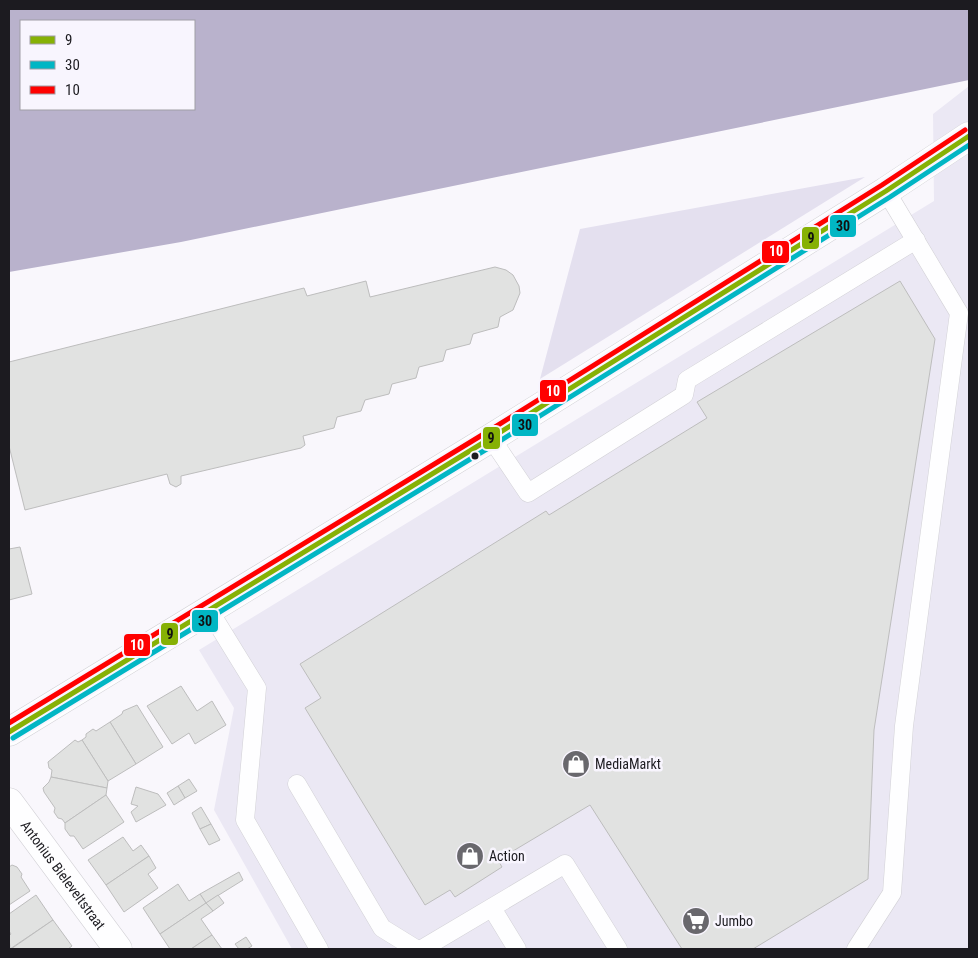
<svg xmlns="http://www.w3.org/2000/svg" width="978" height="958" font-family="'Roboto Condensed',sans-serif">
<style>
.built{fill:#ebe8f4}
.green{fill:#e4e0ef}
.water{fill:#b9b2cc;fill-rule:evenodd}
.building{fill:#e1e2e1;stroke:#bdbdbd}
.lines{fill:none;stroke-linecap:round;stroke-linejoin:round}
.service-casing{stroke:#d2d1d6;stroke-width:19}
.minor-casing{stroke:#d2d1d6;stroke-width:29}
.tertiary-casing{stroke:#d2d1d6;stroke-width:29}
.service{stroke:#fefeff;stroke-width:18}
.minor{stroke:#fefeff;stroke-width:28}
.tertiary{stroke:#fefeff;stroke-width:28}
.bus-1-casing{stroke:#f8f5fe;stroke-width:9}
.bus-2-casing{stroke:#f8f5fe;stroke-width:9}
.bus-3-casing{stroke:#f8f5fe;stroke-width:9}
.bus-1{stroke:#86b105;stroke-width:5}
.bus-2{stroke:#01b6c4;stroke-width:5}
.bus-3{stroke:#f00;stroke-width:5}
.bus-dot{fill:#1c1b20;stroke:#f8f5fe;stroke-width:2}
.labels{text-anchor:middle;stroke-width:5;stroke-linejoin:round;paint-order:stroke}
.poi-label{font-size:14px;fill:#1c1b20;stroke:#f8f5fe;text-anchor:start}
.street-label{font-size:14px;fill:#1c1b20;stroke:#f8f5fe}
.line-badge{stroke:#f8f5fe;stroke-width:2}
.badge-label{font-size:14px;text-anchor:middle;font-weight:bold;fill:#fff}
.pale-badge-label{font-size:14px;text-anchor:middle;font-weight:bold;fill:#111}
</style>
<rect width="100%" height="100%" fill="#f9f7fc"/>
<path class="built" d="M969 86V949H292L214 810 234 708 199 650 934 201 933 114Z"/>
<path class="green" d="M865 177 540 379 580 229Z"/>
<path class="water" d="M9 9H969V80L181 242 9 272ZM21 21H194V109H21Z"/>
<g class="building">
<path d="M495 267 506 270 513 275 519 286 520 293 513 310 500 317 498 327 473 334 470 344 446 350 443 361 419 367 416 378 392 384 389 394 365 400 361 411 337 417 334 428 303 436 305 445 301 448 181 476V484L176 487 170 484 167 474 25 510 9 446V362L304 288 307 296 366 281 370 297Z"/>
<path d="M900 281 935 339 874 730 868 879 753 949H682L590 805 498 860 502 867 455 897 450 890 425 905 305 708 321 698 300 664 546 511 549 515 707 418 697 402Z"/>
<path d="M20 547 32 594 9 600V549Z"/>
<path d="M181 686 197 711 212 701 226 725 195 744 189 733 172 744 147 706Z"/>
<path d="M137 705 163 747 136 764 110 722 122 714 123 711Z"/>
<path d="M110 722 136 764 108 781 82 740 86 737V734L93 729 96 731Z"/>
<path d="M75 740 78 742 82 740 108 781 107 788 51 777 52 770 49 768 48 762Z"/>
<path d="M51 777 107 788 106 795 65 823 62 819 58 818 54 812 55 808 44 792 43 788 49 782Z"/>
<path d="M189 779 197 791 185 798 178 786Z"/>
<path d="M178 786 185 798 174 805 167 793Z"/>
<path d="M136 787 158 794 166 805 136 822 131 812 138 806 131 804Z"/>
<path d="M106 795 124 822 83 849 74 836H70L65 829V823Z"/>
<path d="M201 807 211 824 200 829 192 813Z"/>
<path d="M211 824 220 840 209 845 200 829Z"/>
<path d="M123 837 133 851 141 845 149 856 106 885 88 860Z"/>
<path d="M149 856 156 868 148 874 158 888 124 912 106 885Z"/>
<path d="M12 865 17 867 22 874 21 877 30 891 9 905V867Z"/>
<path d="M239 872 243 880 206 903 200 894Z"/>
<path d="M178 884 189 901 200 894 206 903 160 934 143 908Z"/>
<path d="M36 895 53 920 10 949 9 936 11 934 9 931V914Z"/>
<path d="M218 895 224 903 213 911 206 903Z"/>
<path d="M206 903 213 911 201 919 212 935 191 949H170L160 934Z"/>
<path d="M53 920 72 946 68 949H11Z"/>
<path d="M212 935 222 949H191Z"/>
<path d="M246 937 252 946 247 949H239L235 944Z"/>
</g>
<g class="lines">
<g class="service-casing">
<g id="service">
<path d="M491 438 528 493 684 395 687 380 916 240"/>
<path d="M209 610 257 688 245 820 319 949"/>
<path d="M297 784 382 928 416 949"/>
<path d="M492 908 517 949"/>
<path d="M422 949 565 864 618 949"/>
<path d="M856 949 892 893 904 726 959 313 886 191"/>
</g>
</g>
<g class="minor-casing">
<g id="minor">
<path id="s1" d="M9 802 118 949"/>
</g>
</g>
<g class="tertiary-casing">
<path id="tertiary" d="M9 732 491 438 886 191 969 136"/>
</g>
<use href="#service" class="service"/>
<use href="#minor" class="minor"/>
<use href="#tertiary" class="tertiary"/>
<g class="bus-1-casing">
<path id="bus-1" d="M9 732 491 438 886 191 969 136"/>
</g>
<g class="bus-2-casing">
<path id="bus-2" d="M13 738 495 444 890 197 969 145"/>
</g>
<g class="bus-3-casing">
<path id="bus-3" d="M9 723 487 432 882 185 965 130"/>
</g>
<use href="#bus-1" class="bus-1"/>
<use href="#bus-2" class="bus-2"/>
<use href="#bus-3" class="bus-3"/>
</g>
<defs>
<g id="shop-disc" transform="scale(1.4375)"><circle r="9.5" fill="#69686d" stroke="#f8f5fe"/><path d="M-5-2.5h2.3a2.7 3.5 0 0 1 5.4 0H5L5.5 6h-11ZM-1.5-2.5h3a1.5 2.3 0 0 0-3 0Z" fill="#fff"/></g>
<g id="supermarket-disc" transform="scale(1.4375)"><circle r="9.5" fill="#69686d" stroke="#f8f5fe"/><path d="M-6-5.5h2.5l.6 2H6L4.5 2H-2.5L-4.4-4H-6ZM-1.5 3.2a1.3 1.3 0 1 0 .1 0ZM3 3.2a1.3 1.3 0 1 0 .1 0Z" fill="#fff"/></g>
</defs>
<g fill-rule="evenodd">
<use href="#shop-disc" x="576" y="764"/>
<use href="#shop-disc" x="470" y="856"/>
<use href="#supermarket-disc" x="696" y="921"/>
</g>
<circle class="bus-dot" cx="475" cy="456" r="4.5"/>
<g class="labels">
<g class="poi-label">
<text x="595" y="769">MediaMarkt</text>
<text x="489" y="861">Action</text>
<text x="715" y="926">Jumbo</text>
</g>
<g class="street-label">
<text dy="5" stroke="none"><textPath href="#s1" startOffset="91">Antonius Bieleveltstraat</textPath></text>
</g>
</g>
<g class="line-badge">
<rect x="829" y="214" width="28" height="24" rx="5" fill="#01b6c4"/>
<rect x="801" y="226" width="19" height="24" rx="5" fill="#86b105"/>
<rect x="761" y="240" width="29" height="24" rx="5" fill="#f00"/>
<rect x="539" y="379" width="28" height="24" rx="5" fill="#f00"/>
<rect x="511" y="413" width="28" height="24" rx="5" fill="#01b6c4"/>
<rect x="482" y="426" width="19" height="24" rx="5" fill="#86b105"/>
<rect x="191" y="609" width="28" height="24" rx="5" fill="#01b6c4"/>
<rect x="160" y="622" width="19" height="24" rx="5" fill="#86b105"/>
<rect x="123" y="633" width="28" height="24" rx="5" fill="#f00"/>
</g>
<g class="badge-label">
<text x="776" y="256">10</text>
<text x="553" y="396">10</text>
<text x="137" y="650">10</text>
</g>
<g class="pale-badge-label">
<text x="843" y="231">30</text>
<text x="811" y="243">9</text>
<text x="525" y="430">30</text>
<text x="491" y="443">9</text>
<text x="205" y="626">30</text>
<text x="170" y="639">9</text>
</g>
<rect width="978" height="958" fill="none" stroke="#1c1b20" stroke-width="20"/>
<rect x="20" y="20" width="175" height="90" fill="#f8f5fe" stroke="#a09ea5"/>
<rect x="30" y="36" width="25" height="8" fill="#86b105" stroke="#a09ea5"/>
<text x="65" y="45" font-size="15" fill="#1c1b20">9</text>
<rect x="30" y="61" width="25" height="8" fill="#01b6c4" stroke="#a09ea5"/>
<text x="65" y="70" font-size="15" fill="#1c1b20">30</text>
<rect x="30" y="86" width="25" height="8" fill="#ff0000" stroke="#a09ea5"/>
<text x="65" y="95" font-size="15" fill="#1c1b20">10</text>
</svg>
